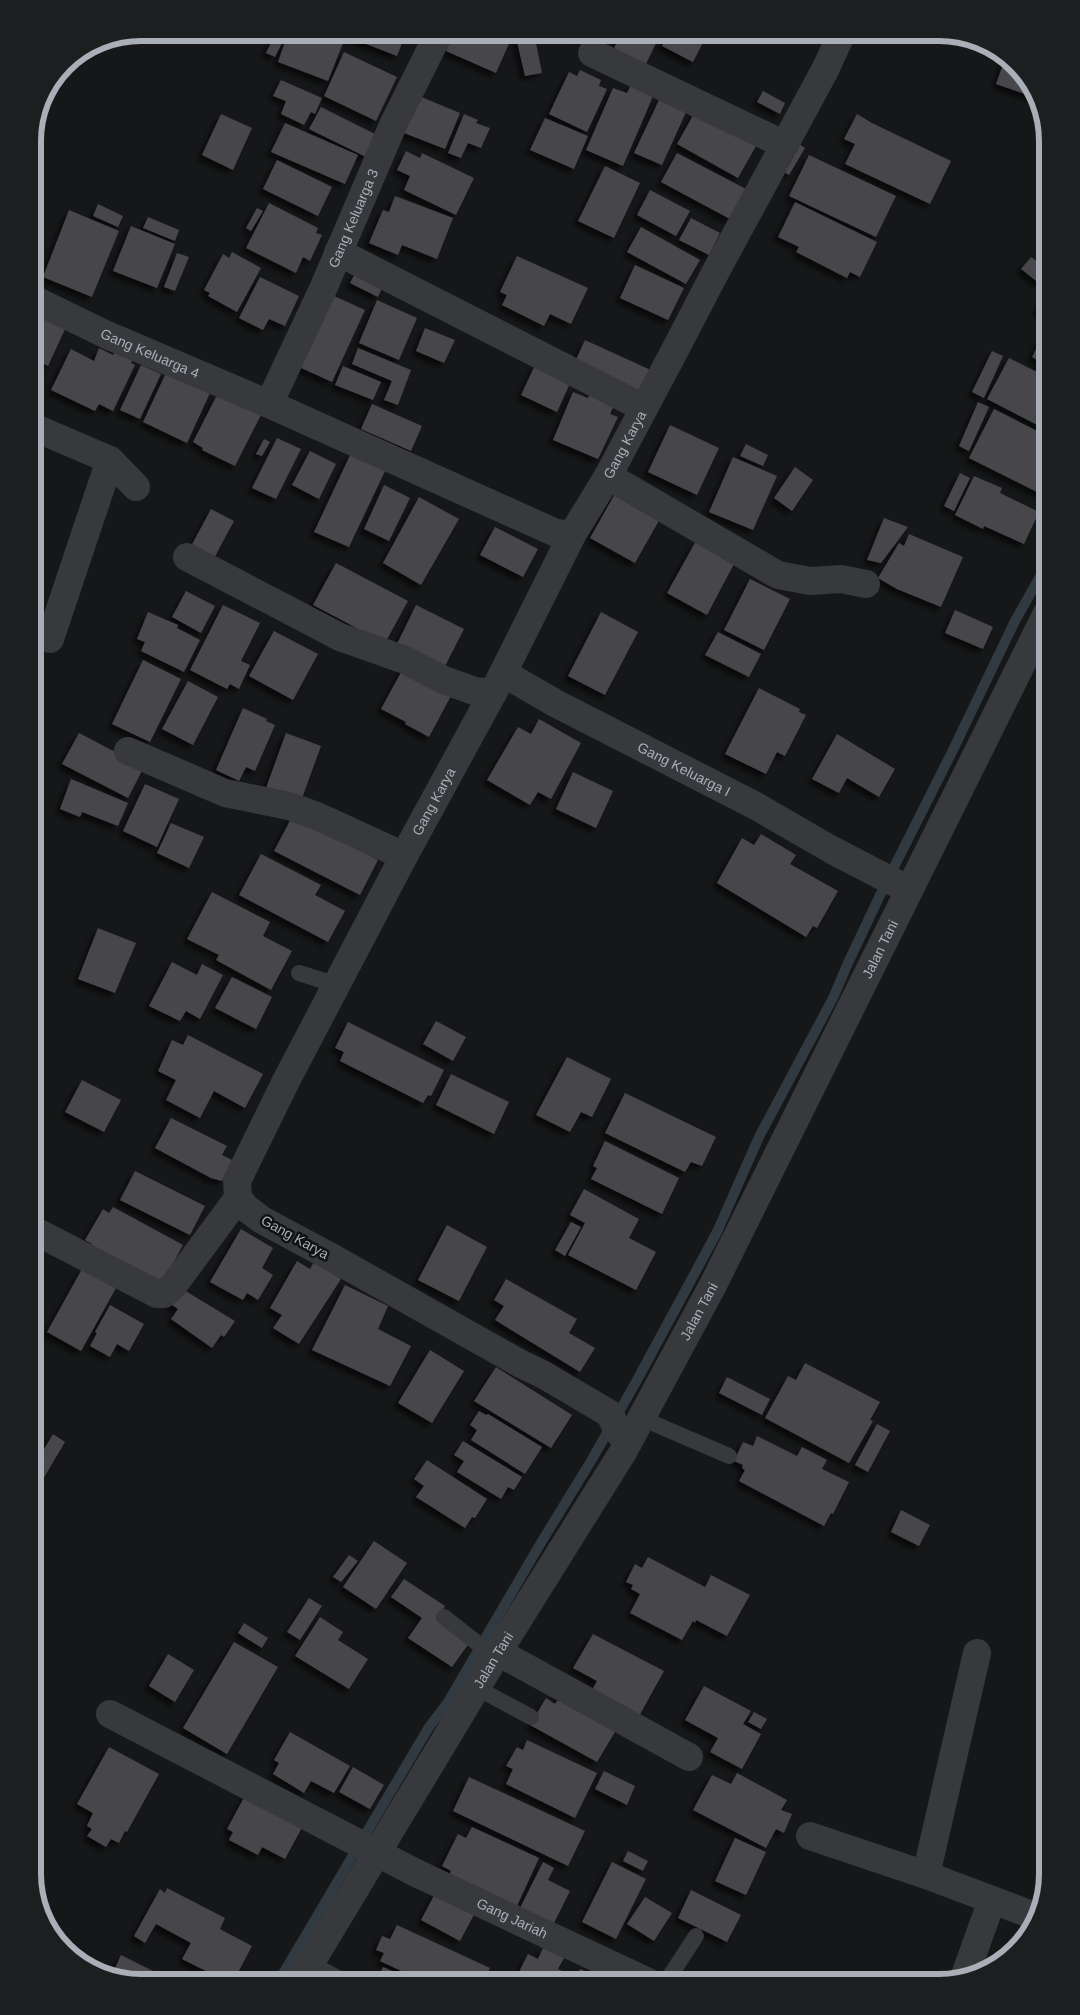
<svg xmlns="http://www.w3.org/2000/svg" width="1080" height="2015" font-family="Arial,sans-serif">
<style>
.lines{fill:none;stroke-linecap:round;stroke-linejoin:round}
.stream{stroke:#303a40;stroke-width:10}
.building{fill:#46474b;filter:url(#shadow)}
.lane{stroke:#38393d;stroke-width:16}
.street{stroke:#38393d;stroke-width:28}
.labels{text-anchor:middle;stroke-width:5;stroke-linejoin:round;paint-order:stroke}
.street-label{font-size:14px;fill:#a9aeb7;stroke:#111213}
.rim{fill:none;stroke:#a9aeb7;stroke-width:6}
</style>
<defs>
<filter id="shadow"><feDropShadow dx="-4.5" dy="4.5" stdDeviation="2.5" flood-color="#0009"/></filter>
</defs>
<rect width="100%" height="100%" fill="#161718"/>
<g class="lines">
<path class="stream" d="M278 1982 429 1727 448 1702 539 1546 591 1461 636 1382 717 1232 759 1137 833 998 848 963 882 891 952 752 1015 621 1047 564"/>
</g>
<g class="building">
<path d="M276 33H287L275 57 266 53Z"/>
<path d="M288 33H315L343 43 328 81 278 62Z"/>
<path d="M338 33H406L397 56Z"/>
<path d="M454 33H496L511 39 496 73 446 51Z"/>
<path d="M515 33H534L542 73 525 76Z"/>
<path d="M570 33H597L592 43Z"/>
<path d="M621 33H661L644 68 612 53Z"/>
<path d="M669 33H708L693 62 662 46Z"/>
<path d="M344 52 397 77 376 121 324 96Z"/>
<path d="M1006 56 1039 99 996 84Z"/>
<path d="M580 70 601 80 599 86 607 89 587 132 549 114 569 72 577 76Z"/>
<path d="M281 80 322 98 315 114 311 112 304 125 281 114 286 101 273 96Z"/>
<path d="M631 85 654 94 623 166 586 150 613 88 627 93Z"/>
<path d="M763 91 785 103 780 114 757 102Z"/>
<path d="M419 96 460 113 445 149 404 133Z"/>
<path d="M660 98 687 110 662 165 634 153Z"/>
<path d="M321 107 377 135 366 157 309 129Z"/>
<path d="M695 112 756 146 738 178 677 144Z"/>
<path d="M221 114 252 128 233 170 202 155Z"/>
<path d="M464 114 478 120 476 123 490 128 481 148 468 143 461 158 448 153Z"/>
<path d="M857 114 872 123 951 161 930 204 845 164 855 144 844 139Z"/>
<path d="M545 118 588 136 574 169 530 150Z"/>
<path d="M285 123 358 155 345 184 271 152Z"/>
<path d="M799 144 805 148 789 175 782 171Z"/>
<path d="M406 151 420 158 422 153 474 178 456 215 404 190 410 176 397 170Z"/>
<path d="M677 153 746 189 730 219 661 182Z"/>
<path d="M809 155 896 196 876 237 789 196Z"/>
<path d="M277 160 332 187 318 216 263 189Z"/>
<path d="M605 166 640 183 614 238 578 221Z"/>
<path d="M650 190 690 211 676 236 637 215Z"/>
<path d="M395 196 453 218 437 259 402 245 398 255 369 243 383 210 389 212Z"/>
<path d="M795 202 877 242 860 277 850 272 847 278 796 252 799 247 778 237Z"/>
<path d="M269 203 318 228 316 233 322 235 310 261 303 257 296 273 246 248Z"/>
<path d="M98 204 123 216 118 227 93 216Z"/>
<path d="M257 208 263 211 251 231 246 228Z"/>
<path d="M69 210 119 231 92 297 43 277Z"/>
<path d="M148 217 179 230 175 241 143 228Z"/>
<path d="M691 218 720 233 709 255 679 240Z"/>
<path d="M131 226 175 244 157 288 113 271Z"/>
<path d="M641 227 700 260 686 284 627 252Z"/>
<path d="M232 252 261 268 237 312 208 296 210 293 204 290 223 254 229 258Z"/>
<path d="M177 253 189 257 175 291 164 287Z"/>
<path d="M517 256 588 288 571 324 550 314 544 326 502 305 507 295 500 292Z"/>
<path d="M1031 257 1047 269V274L1040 284 1021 269Z"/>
<path d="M635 265 684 288 668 320 620 298Z"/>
<path d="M356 272 383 286 378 297 350 283Z"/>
<path d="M260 277 299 296 285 326 269 319 263 330 239 318Z"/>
<path d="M1047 289V317L1037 311Z"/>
<path d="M332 295 365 310 332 382 299 367Z"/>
<path d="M377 300 417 318 399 360 359 343Z"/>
<path d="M33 309 67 325 48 366 33 358Z"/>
<path d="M425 328 455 340 444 363 416 351Z"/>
<path d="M1042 337 1047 340V371L1037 365 1039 361 1032 357Z"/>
<path d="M585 340 655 372 643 398 573 366Z"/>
<path d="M117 346 135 355 131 363 135 365 113 411 99 404 95 411 51 390 71 349 94 361 99 348 113 355Z"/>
<path d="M358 348 411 370 398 405 384 400 392 381 352 364Z"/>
<path d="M992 351 1003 356 984 398 972 392Z"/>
<path d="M1009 358 1047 377V430L987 399Z"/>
<path d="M536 363 572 379 557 412 521 395Z"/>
<path d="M141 365 161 374 140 419 120 410Z"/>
<path d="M343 366 381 382 373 400 335 385Z"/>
<path d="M166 373 210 393 187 443 143 422Z"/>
<path d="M592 390 616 401 610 414 618 417 598 459 553 440 573 392 588 398Z"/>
<path d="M217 395 264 409 235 466 202 450 203 448 193 442Z"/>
<path d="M978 402 989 407 969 451 959 446Z"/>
<path d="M372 404 422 426 411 451 361 429Z"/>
<path d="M994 409 1047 436V490L1045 496 969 458Z"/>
<path d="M670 425 719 448 697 495 648 472Z"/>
<path d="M277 438 301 449 276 499 252 488Z"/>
<path d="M264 439 270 442 262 456 256 454Z"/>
<path d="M746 444 768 455 763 466 740 456Z"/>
<path d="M310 451 336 464 319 499 292 485Z"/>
<path d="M351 453 386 469 349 547 314 532Z"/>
<path d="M733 457 777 476 753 530 709 512Z"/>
<path d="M795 467 813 480 792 511 774 498Z"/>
<path d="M960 473 970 478 954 511 944 506Z"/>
<path d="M974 476 1002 488 1000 493 1039 512 1024 544 984 526 983 529 955 515Z"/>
<path d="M384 485 410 498 389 541 364 529Z"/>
<path d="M616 492 661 517 635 563 590 538Z"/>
<path d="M419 497 459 519 421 585 383 563Z"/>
<path d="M211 509 234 521 212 562 189 550Z"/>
<path d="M884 518 908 527 881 563 867 560Z"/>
<path d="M495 527 538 549 523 577 480 555Z"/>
<path d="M909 534 963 557 941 607 897 589 878 578 899 543 904 546Z"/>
<path d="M696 541 735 562 707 615 667 593Z"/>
<path d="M336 563 408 601 385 643 313 605Z"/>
<path d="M750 579 790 599 764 650 724 630Z"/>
<path d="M186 591 215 606 201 633 172 617Z"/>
<path d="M223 605 260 623 241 661 250 665 239 689 230 684 227 689 190 670Z"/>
<path d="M416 605 464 629 443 670 396 646Z"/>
<path d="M955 610 993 627 983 649 945 633Z"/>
<path d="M148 612 178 625 177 628 200 640 184 672 141 651 145 642 137 639Z"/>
<path d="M601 612 638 632 605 695 568 676Z"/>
<path d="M274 631 318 654 293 700 249 676Z"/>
<path d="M718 632 761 654 749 677 705 655Z"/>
<path d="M143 660 181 679 150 742 112 724Z"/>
<path d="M405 665 452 694 429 737 405 724 406 722 381 709Z"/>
<path d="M188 681 218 697 193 745 162 729Z"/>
<path d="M759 688 800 709 799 712 806 715 785 756 777 752 766 774 725 754Z"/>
<path d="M243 708 267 719 266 721 275 725 255 771 246 767 239 781 216 770Z"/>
<path d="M539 719 581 743 551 799 538 792 530 805 487 780 518 727 531 734Z"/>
<path d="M79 733 144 767 128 798 62 764Z"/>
<path d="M286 733 321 746 301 801 266 788Z"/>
<path d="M837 734 895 769 879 797 847 778 839 793 812 779Z"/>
<path d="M573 772 613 791 596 828 556 809Z"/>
<path d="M71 779 128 803 118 826 82 812 80 817 60 809Z"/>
<path d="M145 784 179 799 157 847 123 831Z"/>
<path d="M293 815 378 860 360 895 274 851Z"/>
<path d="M171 823 204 837 189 868 157 853Z"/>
<path d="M761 834 796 855 790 864 838 891 817 928 813 926 806 937 717 883 742 838 754 845Z"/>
<path d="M261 854 321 885 315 895 345 911 328 942 239 895Z"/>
<path d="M212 892 270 922 263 936 292 951 271 990 216 960 219 955 187 939Z"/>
<path d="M98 928 136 943 115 993 78 979Z"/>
<path d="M172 962 197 975 202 964 223 975 200 1019 186 1011 180 1021 149 1006Z"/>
<path d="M232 977 272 997 256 1029 215 1008Z"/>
<path d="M436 1021 466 1037 453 1061 423 1044Z"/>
<path d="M348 1022 444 1070 431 1096 428 1095 423 1103 340 1061 344 1052 335 1048Z"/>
<path d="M188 1035 263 1074 245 1108 214 1091 200 1118 166 1100 176 1080 158 1071 172 1040 183 1045Z"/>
<path d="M567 1057 611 1079 592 1117 581 1112 570 1132 536 1115Z"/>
<path d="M451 1074 509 1102 494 1134 436 1105Z"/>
<path d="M82 1080 121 1100 104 1132 65 1112Z"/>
<path d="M625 1093 716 1137 702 1166 691 1162 685 1172 605 1133Z"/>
<path d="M171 1118 227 1146 222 1155 232 1160 222 1181 211 1178 155 1148Z"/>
<path d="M605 1141 679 1178 662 1214 591 1179 597 1168 593 1166Z"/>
<path d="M135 1171 205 1206 190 1235 120 1200Z"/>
<path d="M584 1189 639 1219 629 1238 656 1252 636 1290 568 1255 585 1223 570 1215Z"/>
<path d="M113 1207 183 1245 160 1287 90 1249 92 1244 85 1240 103 1209 109 1213Z"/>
<path d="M571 1222 581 1227 565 1256 555 1250Z"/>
<path d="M447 1225 487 1247 459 1301 418 1280Z"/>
<path d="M241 1229 273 1248 262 1268 273 1275 258 1300 247 1293 243 1300 210 1282Z"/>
<path d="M297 1261 310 1269 314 1262 341 1279 299 1344 273 1328 282 1315 270 1308Z"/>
<path d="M82 1269 116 1288 81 1351 47 1332Z"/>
<path d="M506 1279 577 1319 569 1333 595 1348 580 1372 495 1320 504 1306 494 1300Z"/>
<path d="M345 1285 388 1306 378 1329 411 1346 390 1386 312 1350Z"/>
<path d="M179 1287 235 1321 224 1337 221 1335 212 1348 171 1319 178 1309 169 1303Z"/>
<path d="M110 1305 144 1324 129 1351 117 1344 110 1357 90 1346 97 1333 95 1332Z"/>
<path d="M430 1350 464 1371 432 1423 398 1403Z"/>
<path d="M805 1363 880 1402 870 1420 873 1421 849 1463 765 1418 788 1376 796 1380Z"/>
<path d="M496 1367 572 1415 551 1448 474 1401Z"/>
<path d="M727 1377 770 1399 762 1415 719 1393Z"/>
<path d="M479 1411 486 1415 488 1414 542 1447 525 1474 471 1440 477 1430 470 1425Z"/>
<path d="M877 1424 890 1431 868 1472 855 1465Z"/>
<path d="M53 1434 65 1442 33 1496V1468Z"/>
<path d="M757 1436 797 1456 802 1447 827 1460 822 1469 849 1482 833 1514 831 1513 824 1526 739 1481 745 1470 742 1468 743 1465 734 1461 743 1442 753 1446Z"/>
<path d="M463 1441 522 1477 514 1490 508 1487 501 1499 457 1472 464 1461 454 1455Z"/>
<path d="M427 1460 487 1499 475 1518 472 1517 465 1528 416 1497 424 1486 414 1479Z"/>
<path d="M901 1510 930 1525 919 1546 891 1532Z"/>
<path d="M374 1541 407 1563 376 1609 343 1587Z"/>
<path d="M349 1555 358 1561 341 1582 333 1577Z"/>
<path d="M648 1557 705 1587 711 1575 750 1595 727 1636 696 1620 695 1623 693 1621 682 1640 630 1613 640 1594 631 1589 633 1585 626 1582 635 1564 642 1568Z"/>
<path d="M404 1579 445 1606 436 1619 470 1642 452 1667 408 1638 422 1618 391 1597Z"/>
<path d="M309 1598 322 1606 300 1640 287 1632Z"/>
<path d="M320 1617 343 1632 338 1640 368 1659 349 1689 295 1656Z"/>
<path d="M244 1623 268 1638 262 1648 238 1633Z"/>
<path d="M593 1634 664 1671 638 1718 591 1692 597 1681 573 1668Z"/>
<path d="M234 1642 278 1667 227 1754 183 1728Z"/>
<path d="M168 1654 194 1670 175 1702 149 1686Z"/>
<path d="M704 1686 751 1711 743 1724 761 1734 742 1769 710 1752 718 1738 685 1720Z"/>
<path d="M564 1689 621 1722 597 1762 530 1725 546 1698 555 1704Z"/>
<path d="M754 1712 767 1719 761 1729 748 1722Z"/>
<path d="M290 1732 350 1766 334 1793 311 1781 304 1793 273 1774 279 1763 274 1760Z"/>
<path d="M527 1740 597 1773 575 1818 506 1784 513 1769 506 1766 517 1747 523 1750Z"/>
<path d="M109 1747 159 1774 127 1832 125 1831 119 1843 111 1839 106 1847 87 1836 92 1829 87 1826 93 1813 77 1804Z"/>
<path d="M353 1767 384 1785 370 1809 339 1792Z"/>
<path d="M604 1771 635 1786 627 1805 595 1789Z"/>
<path d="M737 1773 787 1800 781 1810 792 1814 784 1833 776 1829 766 1848 693 1810 712 1775 731 1784Z"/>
<path d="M469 1777 585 1831 568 1866 453 1811Z"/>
<path d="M247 1792 305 1822 285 1859 262 1847 258 1855 229 1840 233 1832 227 1829Z"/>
<path d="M472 1827 539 1858 517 1906 449 1875 451 1871 442 1866 458 1834 466 1838Z"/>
<path d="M735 1838 766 1852 746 1895 715 1881Z"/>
<path d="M628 1851 648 1861 643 1871 623 1861Z"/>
<path d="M543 1862 554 1868 548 1880 570 1891 553 1925 518 1912Z"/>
<path d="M612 1862 646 1879 616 1939 582 1922Z"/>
<path d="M167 1888 225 1918 220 1929 252 1946 233 1982H228L182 1959 191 1943 156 1924 145 1943 134 1936 160 1889 165 1893Z"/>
<path d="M437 1890 476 1911 460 1941 421 1920Z"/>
<path d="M691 1890 741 1915 727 1942 678 1918Z"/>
<path d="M645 1897 672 1913 654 1941 627 1924Z"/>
<path d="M397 1925 490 1968 483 1982H425L380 1961 384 1953 376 1950 382 1936 390 1939Z"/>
<path d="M543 1948 564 1958 558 1969 572 1976 569 1982H514L528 1954 538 1959Z"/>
<path d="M121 1955 155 1972 150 1982H134L112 1975Z"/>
<path d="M383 1967 417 1982H376Z"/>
<path d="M580 1969 605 1979 603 1982H574Z"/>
</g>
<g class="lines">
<g class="lane">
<path d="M299 973 337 985"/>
<path d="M641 1418 729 1456"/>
<path d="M444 1617 495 1657"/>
<path d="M477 1688 531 1717"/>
<path d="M310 1963 345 1982"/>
<path d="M666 1982 696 1936"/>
</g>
<g class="street">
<path d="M592 53 785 145"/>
<path d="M338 252 644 408"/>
<path id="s1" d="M33 299 107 335 269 404 556 533 572 535"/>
<path id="s2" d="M269 404 323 289 393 125 439 33"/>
<path d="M33 427 110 460 136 487"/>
<path d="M608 476 778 575 810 581 841 579 866 584"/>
<path d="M187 557 340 637 405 660 444 680 477 692 494 691"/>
<path d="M50 639 110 460"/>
<path id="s3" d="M503 673 555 703 756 806 832 850 909 890"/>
<path d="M128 751 225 793 289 806 317 816 404 856"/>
<path d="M33 1230 157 1294H164L173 1286 238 1198"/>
<path id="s4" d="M629 1440 618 1432 610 1414 544 1375 521 1364 331 1257 262 1220 246 1208 238 1198 237 1181 286 1081 404 856 494 691 572 535 608 476 675 350 715 273 825 70 842 33"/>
<path d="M498 1652 689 1757"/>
<path d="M977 1653 926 1875 1035 1916"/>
<path id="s5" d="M110 1714 414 1872 648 1982"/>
<path d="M810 1836 926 1875"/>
<path d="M964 1978 992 1900"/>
<path id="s6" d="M299 1982 498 1652 623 1452 713 1285 1047 613"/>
</g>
</g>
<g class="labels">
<g class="street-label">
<text dy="5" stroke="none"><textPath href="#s2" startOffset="204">Gang Keluarga 3</textPath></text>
<text dy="5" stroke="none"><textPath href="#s1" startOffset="129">Gang Keluarga 4</textPath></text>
<text dy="5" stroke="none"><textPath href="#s4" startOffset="1314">Gang Karya</textPath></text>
<text dy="5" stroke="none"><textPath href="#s3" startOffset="205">Gang Keluarga I</textPath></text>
<text dy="5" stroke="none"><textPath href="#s4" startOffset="909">Gang Karya</textPath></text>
<text dy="5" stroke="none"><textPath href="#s6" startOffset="1186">Jalan Tani</textPath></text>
<text transform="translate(295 1237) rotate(29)" y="5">Gang Karya</text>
<text dy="5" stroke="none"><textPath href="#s6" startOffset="781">Jalan Tani</textPath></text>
<text dy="5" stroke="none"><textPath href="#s6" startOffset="376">Jalan Tani</textPath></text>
<text dy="5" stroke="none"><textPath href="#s5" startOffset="451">Gang Jariah</textPath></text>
</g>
</g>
<path d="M0 0H1080V2015H0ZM141 41H939A100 100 0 0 1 1039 141V1874A100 100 0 0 1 939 1974H141A100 100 0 0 1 41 1874V141A100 100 0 0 1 141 41Z" fill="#1d1e20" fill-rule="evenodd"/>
<path class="rim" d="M141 41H939A100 100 0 0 1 1039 141V1874A100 100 0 0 1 939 1974H141A100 100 0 0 1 41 1874V141A100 100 0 0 1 141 41Z"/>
</svg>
